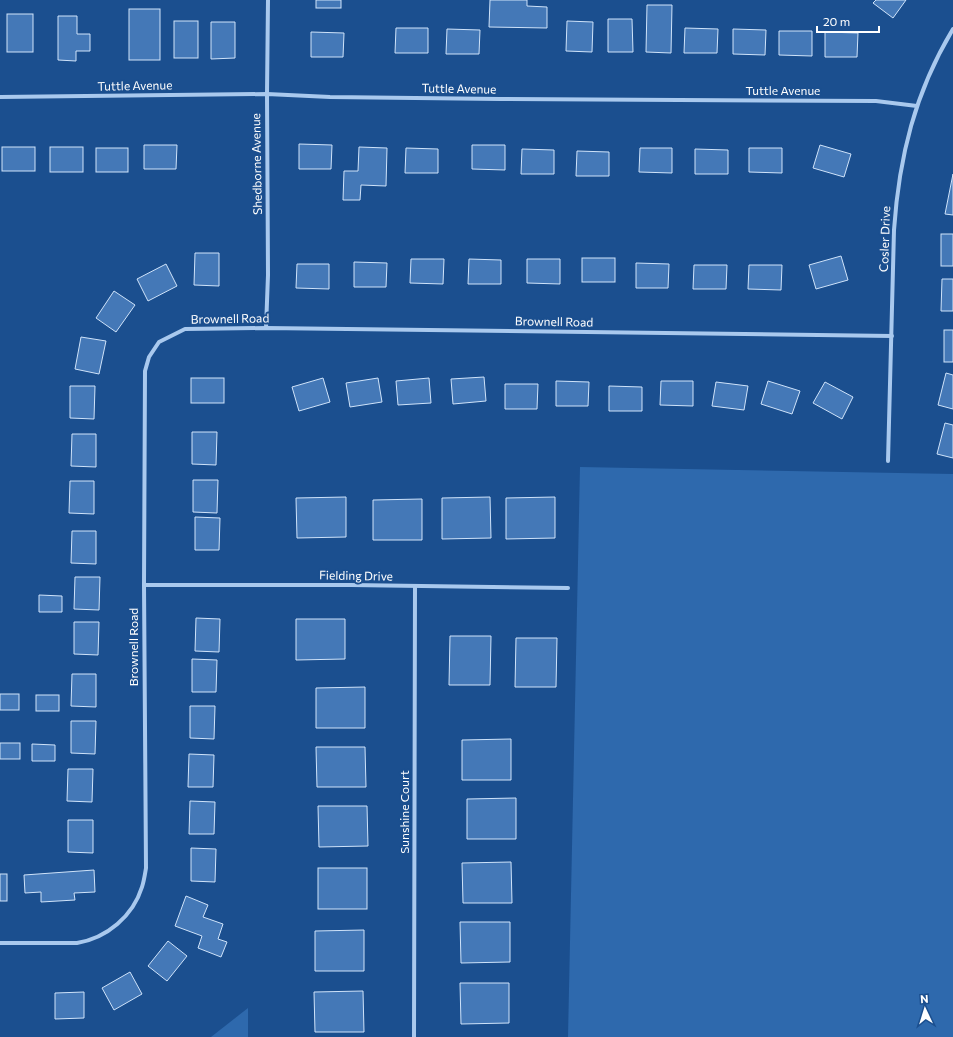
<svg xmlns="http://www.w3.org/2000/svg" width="953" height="1037" font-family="Commissioner,sans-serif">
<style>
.green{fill:#2e69ad}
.building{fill:#4478b7;stroke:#cfe3fa}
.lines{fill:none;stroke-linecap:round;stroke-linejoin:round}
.street{stroke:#a9c9ee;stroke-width:4}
.labels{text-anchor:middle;stroke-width:4;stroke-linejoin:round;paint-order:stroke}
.street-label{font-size:12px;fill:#fff;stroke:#1b4f8f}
</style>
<rect width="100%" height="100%" fill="#1b4f8f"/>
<g class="green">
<path d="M580 467 953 474V1037H568Z"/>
<path d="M248 1008V1037H211Z"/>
</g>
<g class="building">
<rect x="316" y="0" width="25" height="8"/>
<path d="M490 0H527V6L547 7V28L489 27Z"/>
<path d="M876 0H906L893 18 873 3Z"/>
<path d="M647 5H672L671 53 646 52Z"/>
<rect x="129" y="9" width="31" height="51"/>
<rect x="7" y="14" width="26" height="38"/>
<path d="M58 16H77V34H90V51H76V61L58 60Z"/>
<path d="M608 19H632L633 52H608Z"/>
<rect x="174" y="21" width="24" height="37"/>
<path d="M567 21 593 22 592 52 566 51Z"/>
<path d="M211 22H235V58L211 59Z"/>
<path d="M396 28H428V53H395Z"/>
<path d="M685 28 718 29 717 53H684Z"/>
<path d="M447 29 480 30 479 54H446Z"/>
<path d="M733 29 766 30 765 55 733 54Z"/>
<path d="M779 31H812V56L779 55Z"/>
<path d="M311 32 344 33 343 57H311Z"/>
<path d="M825 32 858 33 857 57H825Z"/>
<path d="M299 144 332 145 331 169H299Z"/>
<path d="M144 145H177L176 169H144Z"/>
<path d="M472 145H505V170L472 169Z"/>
<path d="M820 145 851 154 844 177 813 168Z"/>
<rect x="2" y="147" width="33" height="24"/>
<rect x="50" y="147" width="33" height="25"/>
<path d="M359 147 387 148 386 186 361 185 360 200H343L344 171H358Z"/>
<rect x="96" y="148" width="32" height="24"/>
<path d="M406 148 438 149V173H405Z"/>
<path d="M640 148H672V173L639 172Z"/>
<path d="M749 148H782V173L749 172Z"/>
<path d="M522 149 554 150V174H521Z"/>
<path d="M695 149 728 150V174H695Z"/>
<path d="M577 151 609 152V176H576Z"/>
<path d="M953 174V215L945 214Z"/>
<rect x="941" y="234" width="12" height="32"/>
<path d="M195 253H219V286L194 285Z"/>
<path d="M841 256 848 280 816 289 809 265Z"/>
<rect x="582" y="258" width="33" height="24"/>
<path d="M411 259H444L443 284 410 283Z"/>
<path d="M469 259 501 260V284H468Z"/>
<path d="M527 259H560V284L527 283Z"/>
<path d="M354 262 387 263 386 287H354Z"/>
<path d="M636 263 669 264 668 288H636Z"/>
<path d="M166 264 177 286 148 301 137 279Z"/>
<path d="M297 264H329V289L296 288Z"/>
<path d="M694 265H727L726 289H693Z"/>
<path d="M749 265H782L781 290 748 289Z"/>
<path d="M942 279H953V311H941Z"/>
<path d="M114 291 135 305 116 332 96 318Z"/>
<rect x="944" y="330" width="9" height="32"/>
<path d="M81 337 106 341 99 374 75 369Z"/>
<path d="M946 373 953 375V409L938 405Z"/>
<path d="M484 377 486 401 453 404 451 379Z"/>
<rect x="191" y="378" width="33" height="25"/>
<path d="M323 378 330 402 299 411 292 387Z"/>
<path d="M378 378 382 402 350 407 346 383Z"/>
<path d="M429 378 431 403 398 405 396 381Z"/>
<path d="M556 381 589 382 588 406H556Z"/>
<path d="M661 381H693V406L660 405Z"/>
<path d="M768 381 800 391 792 414 761 404Z"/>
<path d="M716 382 748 386 744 410 712 406Z"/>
<path d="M825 382 853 397 842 419 813 403Z"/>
<path d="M505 384H538L537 409H505Z"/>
<path d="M70 386H95L94 419 70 418Z"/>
<path d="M609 386 642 387V411H609Z"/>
<path d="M945 423 953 425V458L937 454Z"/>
<path d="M192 432H217L216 465 192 464Z"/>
<path d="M72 434H96V467L71 466Z"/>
<path d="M193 480H218L217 513 193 512Z"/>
<path d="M70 481H94V514L69 513Z"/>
<path d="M346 497V537L297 538 296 498Z"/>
<path d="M490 497 491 538 442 539V498Z"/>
<path d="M555 497V538L506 539V498Z"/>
<path d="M422 499V540H373V500Z"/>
<path d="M195 517 220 518 219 550H195Z"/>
<path d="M72 531H96V564L71 563Z"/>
<path d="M75 577H100L99 610 74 609Z"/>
<path d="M39 595 62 596V612H39Z"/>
<path d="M196 618 220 619 219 652 195 651Z"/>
<path d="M296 619H345V659L296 660Z"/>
<path d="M74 622H99L98 655 74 654Z"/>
<path d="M450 636H491L490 685H449Z"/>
<path d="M516 638H557L556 687H515Z"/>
<path d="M192 659 217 660 216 692H192Z"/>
<path d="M72 674H96V707L71 706Z"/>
<path d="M365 687V728H316V688Z"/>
<rect x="0" y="694" width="19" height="16"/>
<rect x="36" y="695" width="23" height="16"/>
<path d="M190 706H215L214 739 190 738Z"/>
<path d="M71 721H96L95 754 71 753Z"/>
<path d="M511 739V780H462V740Z"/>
<rect x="0" y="743" width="20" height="16"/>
<path d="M32 744 55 745V761H32Z"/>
<path d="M316 747H365L366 787H317Z"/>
<path d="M189 754 214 755 213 787H188Z"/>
<path d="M68 769H93L92 802 67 801Z"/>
<path d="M516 798V839H467V799Z"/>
<path d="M190 801 215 802 214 834H189Z"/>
<path d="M318 806H367L368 846 319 847Z"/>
<path d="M68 820H93V853L68 852Z"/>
<path d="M191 848 216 849 215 882 191 881Z"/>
<path d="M511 862 512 903H463L462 863Z"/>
<rect x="318" y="868" width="49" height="41"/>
<path d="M94 870 95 892 74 893 75 900 41 902V892L25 893 24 875Z"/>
<rect x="0" y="874" width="7" height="27"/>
<path d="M186 896 208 905 203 917 223 924 218 939 227 942 221 957 198 948 202 936 175 926Z"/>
<path d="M460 922H510V962L461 963Z"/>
<path d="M364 930V971H315V931Z"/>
<path d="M168 941 187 956 167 981 148 966Z"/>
<path d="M130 972 142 994 114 1010 102 988Z"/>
<path d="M460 983H509V1023L461 1024Z"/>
<path d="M363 991 364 1032H315L314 992Z"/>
<path d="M84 992V1018L55 1019V993Z"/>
</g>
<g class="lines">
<g class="street">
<path d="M0 97 267 94 330 97 500 99 876 101 917 106"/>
<path d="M266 328 268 275 267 94 268 0"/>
<path d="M888 461 894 230C899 157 915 92 953 29"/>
<path d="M144 585H351L568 588"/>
<path d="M0 943H77C107 938 133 916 142 887 144 881 145 874 146 868L144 585 145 371 149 357 159 342 185 329 266 328 892 336"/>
<path d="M414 1037 415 587"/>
</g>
</g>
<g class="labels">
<g class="street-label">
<text transform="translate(135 86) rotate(-1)" y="4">Tuttle Avenue</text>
<text transform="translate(459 89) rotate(1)" y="4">Tuttle Avenue</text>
<text x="783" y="95">Tuttle Avenue</text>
<text transform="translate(257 164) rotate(-91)" y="4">Shedborne Avenue</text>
<text transform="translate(885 239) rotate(-88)" y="4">Cosler Drive</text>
<text transform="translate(230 319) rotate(-1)" y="4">Brownell Road</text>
<text transform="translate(554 322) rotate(1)" y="4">Brownell Road</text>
<text transform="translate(356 576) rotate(1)" y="4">Fielding Drive</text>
<text transform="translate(134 647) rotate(-90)" y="4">Brownell Road</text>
<text transform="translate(405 812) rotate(-90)" y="4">Sunshine Court</text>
</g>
</g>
<g transform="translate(925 1009) rotate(356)" stroke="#1b4f8f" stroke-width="3" paint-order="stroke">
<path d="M0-3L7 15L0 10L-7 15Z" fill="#ffffff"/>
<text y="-6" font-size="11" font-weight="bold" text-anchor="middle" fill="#ffffff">N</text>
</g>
<path d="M817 26v6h62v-6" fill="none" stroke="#ffffff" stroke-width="2"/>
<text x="823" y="26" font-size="12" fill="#ffffff" stroke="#1b4f8f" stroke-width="3" paint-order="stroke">20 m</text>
</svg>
